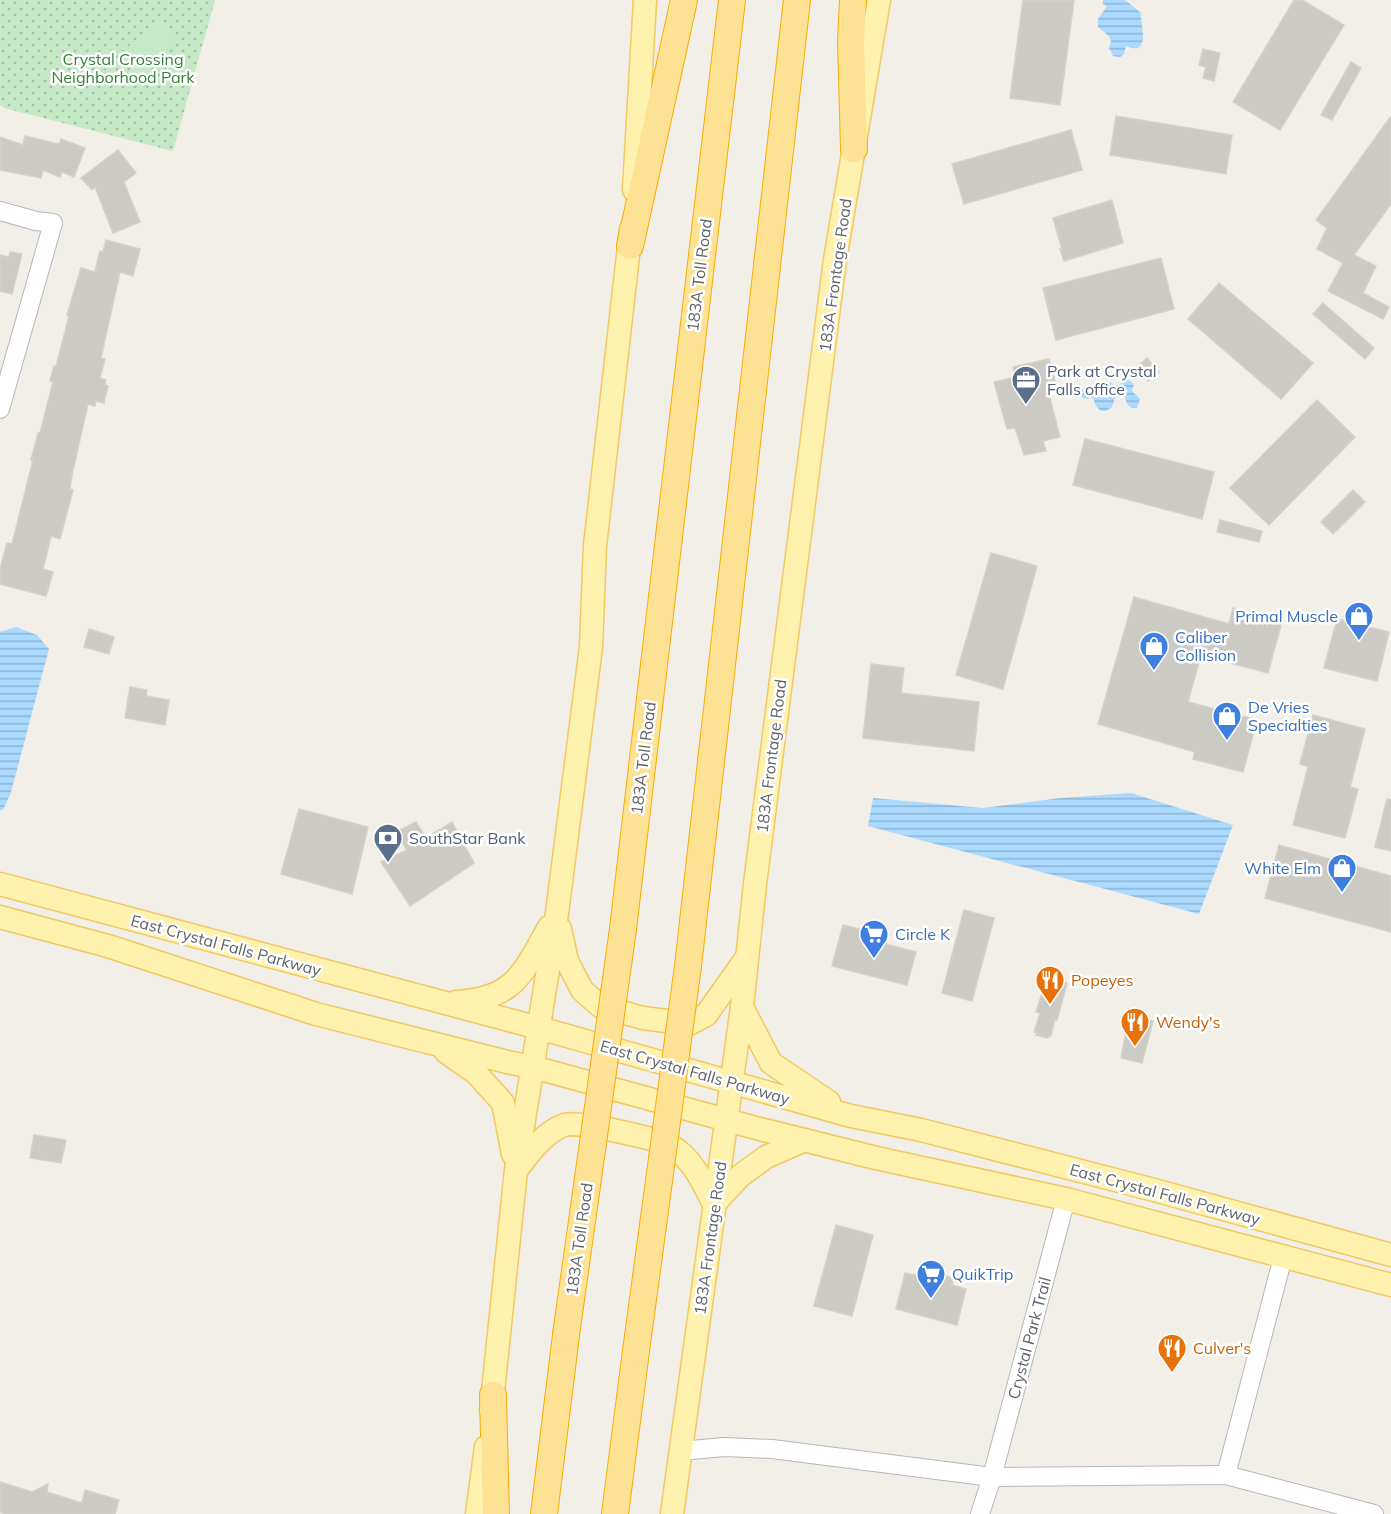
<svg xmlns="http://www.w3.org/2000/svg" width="1391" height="1514" font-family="Mulish,sans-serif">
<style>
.park{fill:url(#park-dots)}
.pitch{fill:#c5e8c5}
.water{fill:url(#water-rules)}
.building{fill:#cccac5;stroke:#d6d1c6;stroke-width:1.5}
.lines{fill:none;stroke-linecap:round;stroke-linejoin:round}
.minor-casing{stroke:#b5b8bc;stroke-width:20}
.major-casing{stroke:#f2c960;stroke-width:25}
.highway-casing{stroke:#f9ab00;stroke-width:28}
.minor{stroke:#fff;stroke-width:18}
.major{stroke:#fff2af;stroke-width:22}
.highway{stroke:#fde293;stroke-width:26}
.highway-bridge-casing{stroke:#f9ab00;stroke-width:28;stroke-linecap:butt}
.highway-bridge{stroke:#fde293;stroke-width:26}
.labels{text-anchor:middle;stroke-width:5;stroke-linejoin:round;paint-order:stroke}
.park-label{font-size:16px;fill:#348238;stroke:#fff}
.street-label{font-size:16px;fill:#5f6368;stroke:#fff}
.service-label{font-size:16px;fill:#4e5e75;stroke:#fff;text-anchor:start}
.shop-label{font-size:16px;fill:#366cbe;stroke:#fff;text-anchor:start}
.food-label{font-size:16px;fill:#c56008;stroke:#fff;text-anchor:start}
</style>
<defs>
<pattern id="park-dots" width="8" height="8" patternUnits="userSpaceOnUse" patternTransform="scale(1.5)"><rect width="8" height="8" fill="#c5e8c5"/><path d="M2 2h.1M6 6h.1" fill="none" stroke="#a3c0a4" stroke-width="1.8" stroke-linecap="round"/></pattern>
<pattern id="water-rules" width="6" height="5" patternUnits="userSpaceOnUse" patternTransform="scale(1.5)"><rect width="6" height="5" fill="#aadaff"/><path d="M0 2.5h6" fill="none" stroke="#8eb4d2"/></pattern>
</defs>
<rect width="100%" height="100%" fill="#f1efe8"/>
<path class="park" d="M0 0H215L173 151 4 108 0 105Z"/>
<path class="pitch" d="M160 18 178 37 138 74 119 55Z"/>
<g class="water">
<path d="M1103 0H1125L1141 13C1140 24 1152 57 1126 46L1124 54 1120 57 1113 56 1109 48 1111 41 1109 36 1098 27V19L1107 6 1103 4Z"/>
<path d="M1126 378 1134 384 1132 391 1140 399 1137 408H1132L1128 405 1124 396H1119L1115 398 1112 407 1106 411H1101L1096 406 1093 398 1084 399 1080 395 1081 388H1092L1103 382H1110L1114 385H1119Z"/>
<path d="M16 627 37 635 49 649 11 792 4 808 0 811V632Z"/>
<path d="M1131 793 1233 825 1199 914 868 826 873 798 983 808 1061 798Z"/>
</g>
<g class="building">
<path d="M1023 0H1074L1060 105 1010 98Z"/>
<path d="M1294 0H1302L1344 25 1280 130 1233 102Z"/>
<path d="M1203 49 1220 53 1214 81 1203 78 1206 67 1199 65Z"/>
<path d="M1351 62 1361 68 1332 120 1321 115Z"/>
<path d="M1116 116 1232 135 1226 174 1110 155Z"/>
<path d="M1391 116V204L1354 255 1376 266 1363 293 1389 307 1383 319 1328 291 1343 263 1317 249 1327 228 1316 220Z"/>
<path d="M1071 130 1082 170 964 204 952 164Z"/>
<path d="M25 136 59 144 61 139 85 148 74 177 62 172 60 177 43 170 41 178 0 170V137L23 145Z"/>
<path d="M118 150 136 173 124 182 140 222 113 233 95 187 92 190 81 178Z"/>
<path d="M1112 200 1123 243 1064 261 1060 249H1062L1053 218Z"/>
<path d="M106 240 140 249 133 276 120 272 101 358 105 359 100 378 106 380 105 385 108 386 104 403 96 401 95 406 88 404 72 475 70 489 73 490 60 539 51 536 43 569 53 572 46 596 0 584V569L7 543 12 544 33 460H31L38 433H40L53 382 50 381 54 366 56 367 69 316 67 315 81 268 95 272 100 251 103 252Z"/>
<path d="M10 252 22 254 12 294 0 291V255L9 257Z"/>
<path d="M1161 258 1174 309 1056 340 1043 288Z"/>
<path d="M1219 283 1313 363 1281 399 1188 319Z"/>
<path d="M1323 303 1374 348 1365 359 1313 314Z"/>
<path d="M1147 358 1159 372 1148 381 1136 368Z"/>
<path d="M1049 359 1055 381 1046 383 1060 437 1043 441 1046 451 1024 455 1015 428 1007 429 994 382 1016 377 1013 367Z"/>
<path d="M1317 400 1355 437 1269 525 1230 488Z"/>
<path d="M1085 439 1214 472 1202 519 1073 485Z"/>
<path d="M1353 490 1365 502 1333 534 1321 522Z"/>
<path d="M1220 520 1262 531 1259 542 1217 532Z"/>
<path d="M991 553 1037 566 1003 689 956 675Z"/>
<path d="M1134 597 1229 624 1233 608 1282 621 1268 673 1201 655 1188 702 1257 720 1243 772 1193 759 1195 752 1098 724Z"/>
<path d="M1337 619 1389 632 1377 681 1324 668Z"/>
<path d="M89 629 114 637 109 654 84 647Z"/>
<path d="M871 664 904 668 901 693 979 702 974 751 863 738Z"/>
<path d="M130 687 147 690 146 696 169 700 165 725 125 718Z"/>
<path d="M1313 715 1365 729 1350 787 1358 789 1345 838 1293 825 1308 767 1300 764Z"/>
<path d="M1387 799 1391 800V851L1375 847Z"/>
<path d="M299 809 368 827 352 894 281 874Z"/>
<path d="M416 822 426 838 452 822 474 863 410 906 381 862 407 850 396 832Z"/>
<path d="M1279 845 1391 876V932L1265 898Z"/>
<path d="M964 910 994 918 972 1001 942 993Z"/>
<path d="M843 925 880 934 878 942 916 952 907 985 832 966Z"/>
<path d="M1047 978 1067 983 1057 1020 1055 1019 1051 1036H1048V1038L1036 1035 1037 1033 1034 1032 1040 1013 1036 1012Z"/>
<path d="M1129 1015 1153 1021 1142 1063 1121 1058Z"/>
<path d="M34 1135 66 1140 61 1163 30 1158Z"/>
<path d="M836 1225 873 1235 852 1316 814 1306Z"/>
<path d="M921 1269 954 1278 952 1285 966 1289 957 1325 896 1309 905 1273 919 1276Z"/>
<path d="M0 1482 32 1492 48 1484 47 1492 82 1503 85 1490 119 1500 115 1514H7L0 1512Z"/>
</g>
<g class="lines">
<g class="minor-casing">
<g id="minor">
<path d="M0 211 36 221 53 223 0 409"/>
<path d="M681 1451 724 1447 772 1449 992 1477 1226 1475 1374 1514"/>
<path d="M1226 1475 1283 1257"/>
<path d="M980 1514 992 1477 1066 1199"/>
</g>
</g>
<g class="major-casing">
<g id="major">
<path d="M634 190 645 0"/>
<path d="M0 884 539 1028 851 1116 921 1130 1154 1190 1391 1255"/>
<path d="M0 917 108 946 316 1014 507 1062 533 1067 756 1128 876 1158 1066 1199 1391 1285"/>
<path d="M560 929 567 961 582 990 600 1006 643 1018 689 1024 706 1015 745 960"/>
<path d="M456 1002C514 999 523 974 549 927"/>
<path d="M742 1007 771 1063 829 1102"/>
<path d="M446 1052 476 1073 503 1103 513 1154"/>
<path d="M518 1168C530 1152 544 1133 564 1125 576 1120 658 1139 671 1146 693 1159 703 1183 714 1204"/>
<path d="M714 1204 740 1176 766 1157 805 1140"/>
<path d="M491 1411 516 1170 557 913 591 647 595 546 631 229"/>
<path d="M477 1514 486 1447"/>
<path d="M672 1514 742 1007 755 884 835 260 879 0"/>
</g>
</g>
<g class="highway-casing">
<g id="highway">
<path d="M853 0 851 42 854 149"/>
<path d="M630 246 684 0"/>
<path d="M623 929 732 0"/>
<path d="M688 966 797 0"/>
<path d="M493 1395 496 1514"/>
<path d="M544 1514 566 1335"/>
<path d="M615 1514 636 1351"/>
</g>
</g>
<use href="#minor" class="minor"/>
<use href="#major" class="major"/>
<use href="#highway" class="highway"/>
<g class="highway-bridge-casing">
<g id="highway-bridge">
<path d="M566 1335 623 929"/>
<path d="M636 1351 688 966"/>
</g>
</g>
<use href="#highway-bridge" class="highway-bridge"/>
</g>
<defs>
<g id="office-pin" transform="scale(1.5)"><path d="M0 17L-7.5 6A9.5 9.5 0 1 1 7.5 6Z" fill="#5c6f8a" stroke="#fff"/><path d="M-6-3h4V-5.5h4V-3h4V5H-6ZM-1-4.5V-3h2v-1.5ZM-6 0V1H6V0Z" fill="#fff"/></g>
<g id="shop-pin" transform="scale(1.5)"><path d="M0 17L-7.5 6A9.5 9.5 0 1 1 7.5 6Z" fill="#3f7fe0" stroke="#fff"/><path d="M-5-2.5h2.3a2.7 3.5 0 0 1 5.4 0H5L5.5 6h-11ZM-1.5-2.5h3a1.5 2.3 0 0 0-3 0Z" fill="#fff"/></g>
<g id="bank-pin" transform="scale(1.5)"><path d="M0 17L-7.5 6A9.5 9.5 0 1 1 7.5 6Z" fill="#5c6f8a" stroke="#fff"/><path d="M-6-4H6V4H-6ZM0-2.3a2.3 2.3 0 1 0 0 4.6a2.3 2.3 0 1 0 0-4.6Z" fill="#fff"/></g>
<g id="supermarket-pin" transform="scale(1.5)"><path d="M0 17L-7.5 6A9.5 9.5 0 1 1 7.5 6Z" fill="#3f7fe0" stroke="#fff"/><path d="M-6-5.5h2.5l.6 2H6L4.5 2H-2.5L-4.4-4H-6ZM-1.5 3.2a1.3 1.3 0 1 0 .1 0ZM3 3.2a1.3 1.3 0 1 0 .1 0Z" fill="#fff"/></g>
<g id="restaurant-pin" transform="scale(1.5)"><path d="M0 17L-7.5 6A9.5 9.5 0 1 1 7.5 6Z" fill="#e8710a" stroke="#fff"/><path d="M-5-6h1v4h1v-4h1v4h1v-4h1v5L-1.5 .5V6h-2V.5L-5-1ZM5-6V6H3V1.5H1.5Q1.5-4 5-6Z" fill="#fff"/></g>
</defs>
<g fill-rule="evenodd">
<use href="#office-pin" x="1026" y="380"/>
<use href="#shop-pin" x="1359" y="616"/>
<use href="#shop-pin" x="1154" y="646"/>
<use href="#shop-pin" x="1227" y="716"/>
<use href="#bank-pin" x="388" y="838"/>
<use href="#shop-pin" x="1342" y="868"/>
<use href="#supermarket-pin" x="874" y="934"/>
<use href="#restaurant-pin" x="1050" y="980"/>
<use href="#restaurant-pin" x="1135" y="1022"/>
<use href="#supermarket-pin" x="931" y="1274"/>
<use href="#restaurant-pin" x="1172" y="1348"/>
</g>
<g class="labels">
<g class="park-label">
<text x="123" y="65">Crystal Crossing<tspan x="123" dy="18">Neighborhood Park</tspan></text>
</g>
<g class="street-label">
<text transform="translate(699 275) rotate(-83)" y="6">183A Toll Road</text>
<text transform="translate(835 275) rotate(-82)" y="6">183A Frontage Road</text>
<text transform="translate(771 756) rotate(-83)" y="6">183A Frontage Road</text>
<text transform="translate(643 758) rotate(-83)" y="6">183A Toll Road</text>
<text transform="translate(226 945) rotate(15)" y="6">East Crystal Falls Parkway</text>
<text transform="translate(695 1072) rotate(16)" y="6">East Crystal Falls Parkway</text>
<text transform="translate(1165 1194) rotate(15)" y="6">East Crystal Falls Parkway</text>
<text transform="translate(710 1238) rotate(-82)" y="6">183A Frontage Road</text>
<text transform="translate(579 1239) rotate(-82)" y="6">183A Toll Road</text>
<text transform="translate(1029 1338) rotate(-75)" y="6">Crystal Park Trail</text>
</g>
<g class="service-label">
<text x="1047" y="377">Park at Crystal<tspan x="1047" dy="18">Falls office</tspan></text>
<text x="409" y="844">SouthStar Bank</text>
</g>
<g class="shop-label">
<text x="1338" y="622" text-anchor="end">Primal Muscle</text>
<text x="1175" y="643">Caliber<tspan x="1175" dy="18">Collision</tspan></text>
<text x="1248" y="713">De Vries<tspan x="1248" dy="18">Specialties</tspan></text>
<text x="1321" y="874" text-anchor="end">White Elm</text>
<text x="895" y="940">Circle K</text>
<text x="952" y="1280">QuikTrip</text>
</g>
<g class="food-label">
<text x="1071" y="986">Popeyes</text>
<text x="1156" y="1028">Wendy's</text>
<text x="1193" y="1354">Culver's</text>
</g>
</g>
</svg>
